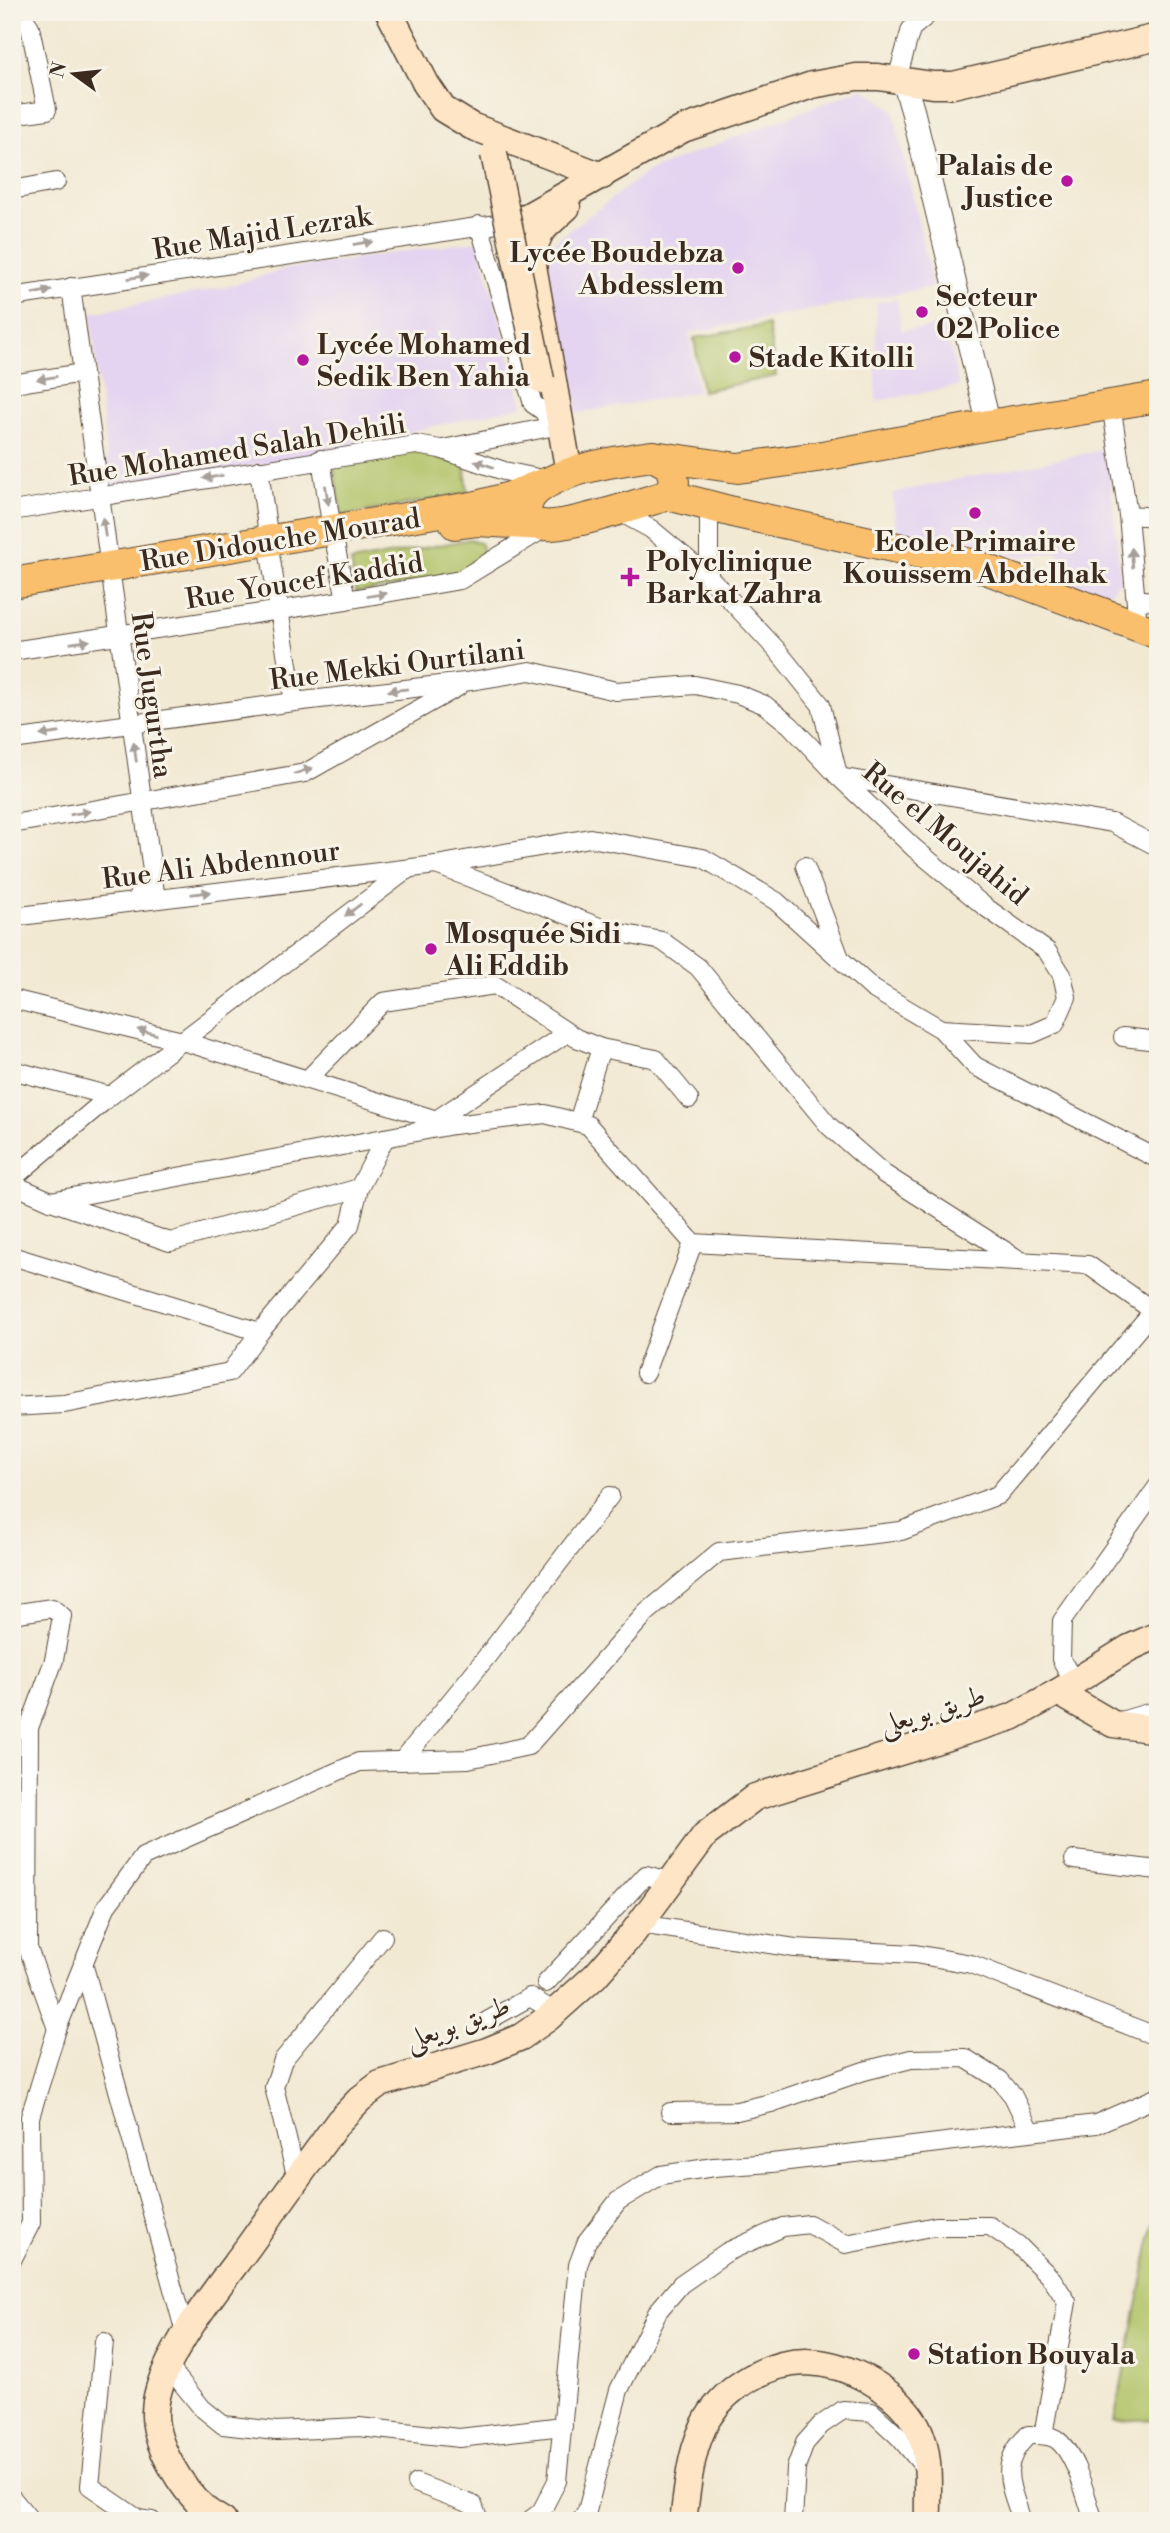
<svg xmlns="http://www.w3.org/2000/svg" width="1170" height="2533" font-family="'Libre Bodoni',Amiri,serif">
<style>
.built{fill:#e4d3f1}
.green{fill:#afc164;stroke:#757641;stroke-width:2}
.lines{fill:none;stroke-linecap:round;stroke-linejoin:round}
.minor-casing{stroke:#564739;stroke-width:20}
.tertiary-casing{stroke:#564739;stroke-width:25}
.secondary-casing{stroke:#564739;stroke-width:29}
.primary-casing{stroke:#564739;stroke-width:32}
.minor{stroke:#fff;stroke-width:18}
.tertiary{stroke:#fff;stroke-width:23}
.secondary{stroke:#fde5c5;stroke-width:26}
.primary{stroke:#f9bf6d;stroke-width:30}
.secondary-bridge-casing{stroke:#564739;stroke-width:29;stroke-linecap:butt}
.secondary-bridge{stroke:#fde5c5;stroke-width:26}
.oneway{fill:#a79f9a}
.poi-dot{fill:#b5179e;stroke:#f7f3e8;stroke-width:2.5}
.labels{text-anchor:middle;stroke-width:6;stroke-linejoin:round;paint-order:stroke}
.poi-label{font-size:28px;font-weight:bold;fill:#3b2a1e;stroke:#f7f3e8;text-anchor:start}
.street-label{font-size:28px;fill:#3b2a1e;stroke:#f7f3e8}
</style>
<rect width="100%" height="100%" fill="#f7f3e8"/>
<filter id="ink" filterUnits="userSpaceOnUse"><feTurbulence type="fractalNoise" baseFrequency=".0143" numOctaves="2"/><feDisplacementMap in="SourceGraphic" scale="14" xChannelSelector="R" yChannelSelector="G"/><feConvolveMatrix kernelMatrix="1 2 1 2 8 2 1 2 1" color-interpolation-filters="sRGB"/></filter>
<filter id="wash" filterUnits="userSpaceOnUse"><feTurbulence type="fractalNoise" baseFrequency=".00686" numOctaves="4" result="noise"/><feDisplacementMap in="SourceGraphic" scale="28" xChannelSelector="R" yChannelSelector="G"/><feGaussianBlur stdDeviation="1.57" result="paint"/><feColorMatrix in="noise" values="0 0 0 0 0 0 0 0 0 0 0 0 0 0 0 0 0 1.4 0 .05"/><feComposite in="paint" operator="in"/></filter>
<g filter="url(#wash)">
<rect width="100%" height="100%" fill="#f2e9d3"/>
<g class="built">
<path d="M863 88 893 109 933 287 689 333 698 392 572 414 545 249 648 171Z"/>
<path d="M478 241 523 406 412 431 395 442 110 489 91 313 226 287 285 269Z"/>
<path d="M897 299 901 330 921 329 945 324 959 386 876 401V303Z"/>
<path d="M1107 449 1121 580 1107 596 1061 580 1059 552 1021 557 897 533 892 493Z"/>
</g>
<g class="green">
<path d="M768 325 776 376 702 391 694 338Z"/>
<path d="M415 450 465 466 468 493 342 516 333 462Z"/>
<path d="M470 539 481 544 484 559 460 575 356 593 351 562Z"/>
<path d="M1158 2201V2419L1114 2421Z"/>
</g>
</g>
<g filter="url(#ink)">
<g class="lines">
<g class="minor-casing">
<g id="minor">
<path d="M897 79 911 29 931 12"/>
<path d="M12 115 47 110 30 27 20 12"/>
<path d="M12 190 56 182"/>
<path d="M479 225 533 404 543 411 548 419"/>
<path d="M71 287 155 892 139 894"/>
<path d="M12 297 517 221"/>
<path d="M12 384 83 373"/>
<path d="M1113 417 1128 515 1138 626"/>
<path d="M443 449 550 427"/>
<path d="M321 459 332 530"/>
<path d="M259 470 269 541"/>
<path d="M616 510 651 529 709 577 776 649 821 705 838 775"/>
<path d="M12 511 416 445 440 449 504 471 547 480"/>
<path d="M1128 515 1158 517"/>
<path d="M335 543 346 600"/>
<path d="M270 554 294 702"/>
<path d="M709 577V507"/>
<path d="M1136 599 1158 602"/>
<path d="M12 651 346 600 460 580 545 528"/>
<path d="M12 740 294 702 465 682 530 671 616 691 695 685 738 694 765 705 790 725 839 777 914 848 984 906 1047 951 1062 975 1067 997 1055 1024 1032 1034 941 1029"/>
<path d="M839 777 1112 823 1158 847"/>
<path d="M12 824 305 773 458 687"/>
<path d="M436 865 610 931 662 941 698 967 829 1126 884 1174 1021 1261"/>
<path d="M805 866 840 958"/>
<path d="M12 917 436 865 590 838 703 858 776 901 873 989 941 1029 975 1066 1158 1159"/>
<path d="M12 999 182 1041 408 869"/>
<path d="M1123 1037 1158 1041"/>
<path d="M12 1070 110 1096"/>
<path d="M307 1080 383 1002 495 985 576 1038 601 1048 656 1059 689 1099"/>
<path d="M436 1120 567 1033"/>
<path d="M578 1122 601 1048"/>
<path d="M12 1179 110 1096 182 1041 450 1124"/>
<path d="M12 1184 51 1201 170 1242 359 1188"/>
<path d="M51 1201 453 1125 545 1114 588 1125 693 1243 1088 1265 1152 1310"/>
<path d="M12 1256 260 1332"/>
<path d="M645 1373 693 1243"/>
<path d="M12 1407 64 1404 230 1372 260 1332 350 1225 359 1188 385 1138"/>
<path d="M12 1614 52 1608 62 1616 54 1660 29 1728 28 1948 57 2029"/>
<path d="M1074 1682 1061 1659 1062 1621 1158 1486"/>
<path d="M1121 1721 1158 1710"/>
<path d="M402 1761 488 1655 610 1496"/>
<path d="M1074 1860 1158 1870"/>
<path d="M640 1924 795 1948 915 1954 971 1964 1158 2037"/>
<path d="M83 1963 186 2336"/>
<path d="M546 1983 646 1875 671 1882"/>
<path d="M487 2021 530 1997 555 2012"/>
<path d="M670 2112 737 2111 771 2103 864 2071 911 2059 965 2058 1000 2080 1013 2096 1030 2131"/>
<path d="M297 2179 274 2087 283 2060 383 1937"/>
<path d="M12 2260 31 2223 30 2117 57 2029 106 1907 143 1857 359 1762 468 1759 528 1746 646 1613 719 1552 901 1531 998 1495 1158 1305"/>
<path d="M104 2342 90 2486 138 2519 152 2521"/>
<path d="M168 2366 202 2408 223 2425 276 2431 359 2427 459 2438 563 2426"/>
<path d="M416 2483 473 2505 479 2521"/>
<path d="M12 2498 31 2521"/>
<path d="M529 2521 541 2512 557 2481 578 2265 587 2241 618 2201 661 2175 714 2167 772 2163 1096 2124 1158 2097"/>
<path d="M581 2521 587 2511 619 2390 658 2311 681 2284 727 2252 783 2227 809 2224 846 2244 936 2226H990L1018 2245 1052 2279 1067 2302 1043 2435"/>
<path d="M793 2521 796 2468 805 2443 821 2425 843 2410 872 2412 900 2438 926 2469"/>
<path d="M1022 2521C1011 2486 997 2465 1028 2435 1037 2435 1048 2434 1056 2439 1076 2453 1086 2498 1094 2521"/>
</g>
</g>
<g class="tertiary-casing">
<path id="tertiary" d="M897 79 906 88 913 112 989 425"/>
</g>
<g class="secondary-casing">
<g id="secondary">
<path d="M389 12 426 84 443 109 471 126 602 176"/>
<path d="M567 207 541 231 531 254 569 473"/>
<path d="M521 220 683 129 812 85 856 77H878L933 85H953L1158 37"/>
<path d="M1058 1692 1113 1724 1158 1730"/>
<path d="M223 2521C217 2517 210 2514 205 2509 181 2488 154 2444 155 2412 156 2361 218 2288 248 2247 278 2205 308 2163 339 2121L360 2099 380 2084 487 2051 521 2037 548 2018 595 1976 633 1933 705 1835 755 1797 1012 1717 1058 1692 1129 1648 1158 1635"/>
<path d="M683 2521C688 2486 690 2449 708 2418 727 2386 769 2362 806 2362 848 2363 896 2389 917 2426 932 2455 927 2490 928 2521"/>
</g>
</g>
<g class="primary-casing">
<g id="primary">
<path d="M653 456 738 468 817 457 989 425 1158 397"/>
<path d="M653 456 671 466 674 482 668 495C641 503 565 529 540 525 534 524 531 521 527 516 516 473 624 460 653 456Z"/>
<path d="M668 495 737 513 975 565 1158 634"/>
<path d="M455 524 478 521 542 525"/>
<path d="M12 583 477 506 510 497 545 483"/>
</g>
</g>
<use href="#minor" class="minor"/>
<use href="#tertiary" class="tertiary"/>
<use href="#secondary" class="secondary"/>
<use href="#primary" class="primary"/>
<g class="secondary-bridge-casing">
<path id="secondary-bridge" d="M494 154 541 380"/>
</g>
<use href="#secondary-bridge" class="secondary-bridge"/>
</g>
<defs><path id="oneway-solid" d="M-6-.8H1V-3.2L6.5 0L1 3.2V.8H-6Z" transform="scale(1.75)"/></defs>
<g class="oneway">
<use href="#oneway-solid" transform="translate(363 243) rotate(-9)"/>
<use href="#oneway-solid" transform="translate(138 277) rotate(-9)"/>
<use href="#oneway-solid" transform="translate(42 292) rotate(-10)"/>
<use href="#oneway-solid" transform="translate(47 378) rotate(171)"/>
<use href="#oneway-solid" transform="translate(484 464) rotate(-161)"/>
<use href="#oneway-solid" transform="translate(213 477) rotate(171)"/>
<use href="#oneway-solid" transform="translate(327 495) rotate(81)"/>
<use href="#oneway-solid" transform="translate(104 527) rotate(-98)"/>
<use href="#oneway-solid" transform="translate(1132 558) rotate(-95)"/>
<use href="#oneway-solid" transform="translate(377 595) rotate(-9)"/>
<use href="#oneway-solid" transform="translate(80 642) rotate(-8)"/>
<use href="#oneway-solid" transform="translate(398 690) rotate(174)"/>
<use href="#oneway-solid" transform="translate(50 734) rotate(172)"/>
<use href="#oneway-solid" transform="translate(135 752) rotate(-98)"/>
<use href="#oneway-solid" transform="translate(303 771) rotate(-18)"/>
<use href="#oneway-solid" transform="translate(80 813) rotate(-10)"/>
<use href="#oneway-solid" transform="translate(201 893) rotate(-7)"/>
<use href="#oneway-solid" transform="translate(353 910) rotate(143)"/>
<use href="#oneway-solid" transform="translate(147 1032) rotate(-165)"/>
</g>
</g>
<g class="poi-dot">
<circle cx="1067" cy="181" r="7"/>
<circle cx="738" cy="268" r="7"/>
<circle cx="922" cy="312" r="7"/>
<circle cx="735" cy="357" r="7"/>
<circle cx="303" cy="360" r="7"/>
<circle cx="975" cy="513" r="7"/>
<path d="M626.5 566.5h7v7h7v7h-7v7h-7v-7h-7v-7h7z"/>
<circle cx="431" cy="949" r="7"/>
<circle cx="914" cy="2354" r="7"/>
</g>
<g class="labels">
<g class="poi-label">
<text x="1053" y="175" text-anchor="end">Palais de<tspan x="1053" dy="32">Justice</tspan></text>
<text x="724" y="262" text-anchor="end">Lycée Boudebza<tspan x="724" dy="32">Abdesslem</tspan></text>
<text x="936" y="306">Secteur<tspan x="936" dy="32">02 Police</tspan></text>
<text x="317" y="354">Lycée Mohamed<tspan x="317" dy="32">Sedik Ben Yahia</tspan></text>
<text x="749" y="367">Stade Kitolli</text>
<text x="975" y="551" text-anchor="middle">Ecole Primaire<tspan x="975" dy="32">Kouissem Abdelhak</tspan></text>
<text x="646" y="571">Polyclinique<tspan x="646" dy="32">Barkat Zahra</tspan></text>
<text x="445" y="943">Mosquée Sidi<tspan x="445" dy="32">Ali Eddib</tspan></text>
<text x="928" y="2364">Station Bouyala</text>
</g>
<g class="street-label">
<text transform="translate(262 232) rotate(-9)" y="10">Rue Majid Lezrak</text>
<text transform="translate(237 449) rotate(-9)" y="10">Rue Mohamed Salah Dehili</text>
<text transform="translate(280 539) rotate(-9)" y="10">Rue Didouche Mourad</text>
<text transform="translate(304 580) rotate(-9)" y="10">Rue Youcef Kaddid</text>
<text transform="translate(397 664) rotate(-7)" y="10">Rue Mekki Ourtilani</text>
<text transform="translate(153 695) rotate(82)" y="10">Rue Jugurtha</text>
<text transform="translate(946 833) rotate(40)" y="10">Rue el Moujahid</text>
<text transform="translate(221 864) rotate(-7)" y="10">Rue Ali Abdennour</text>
<text transform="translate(932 1709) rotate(-17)" y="10">طريق بويعلى</text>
<text transform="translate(457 2022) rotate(-20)" y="10">طريق بويعلى</text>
</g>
</g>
<rect width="1170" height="2533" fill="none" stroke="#f7f3e8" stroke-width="42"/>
<g transform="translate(74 74) rotate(285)" stroke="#f7f3e8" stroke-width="5" paint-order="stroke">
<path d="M0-5L12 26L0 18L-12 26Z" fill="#3b2a1e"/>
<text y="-10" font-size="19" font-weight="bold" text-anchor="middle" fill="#3b2a1e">N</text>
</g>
</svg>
